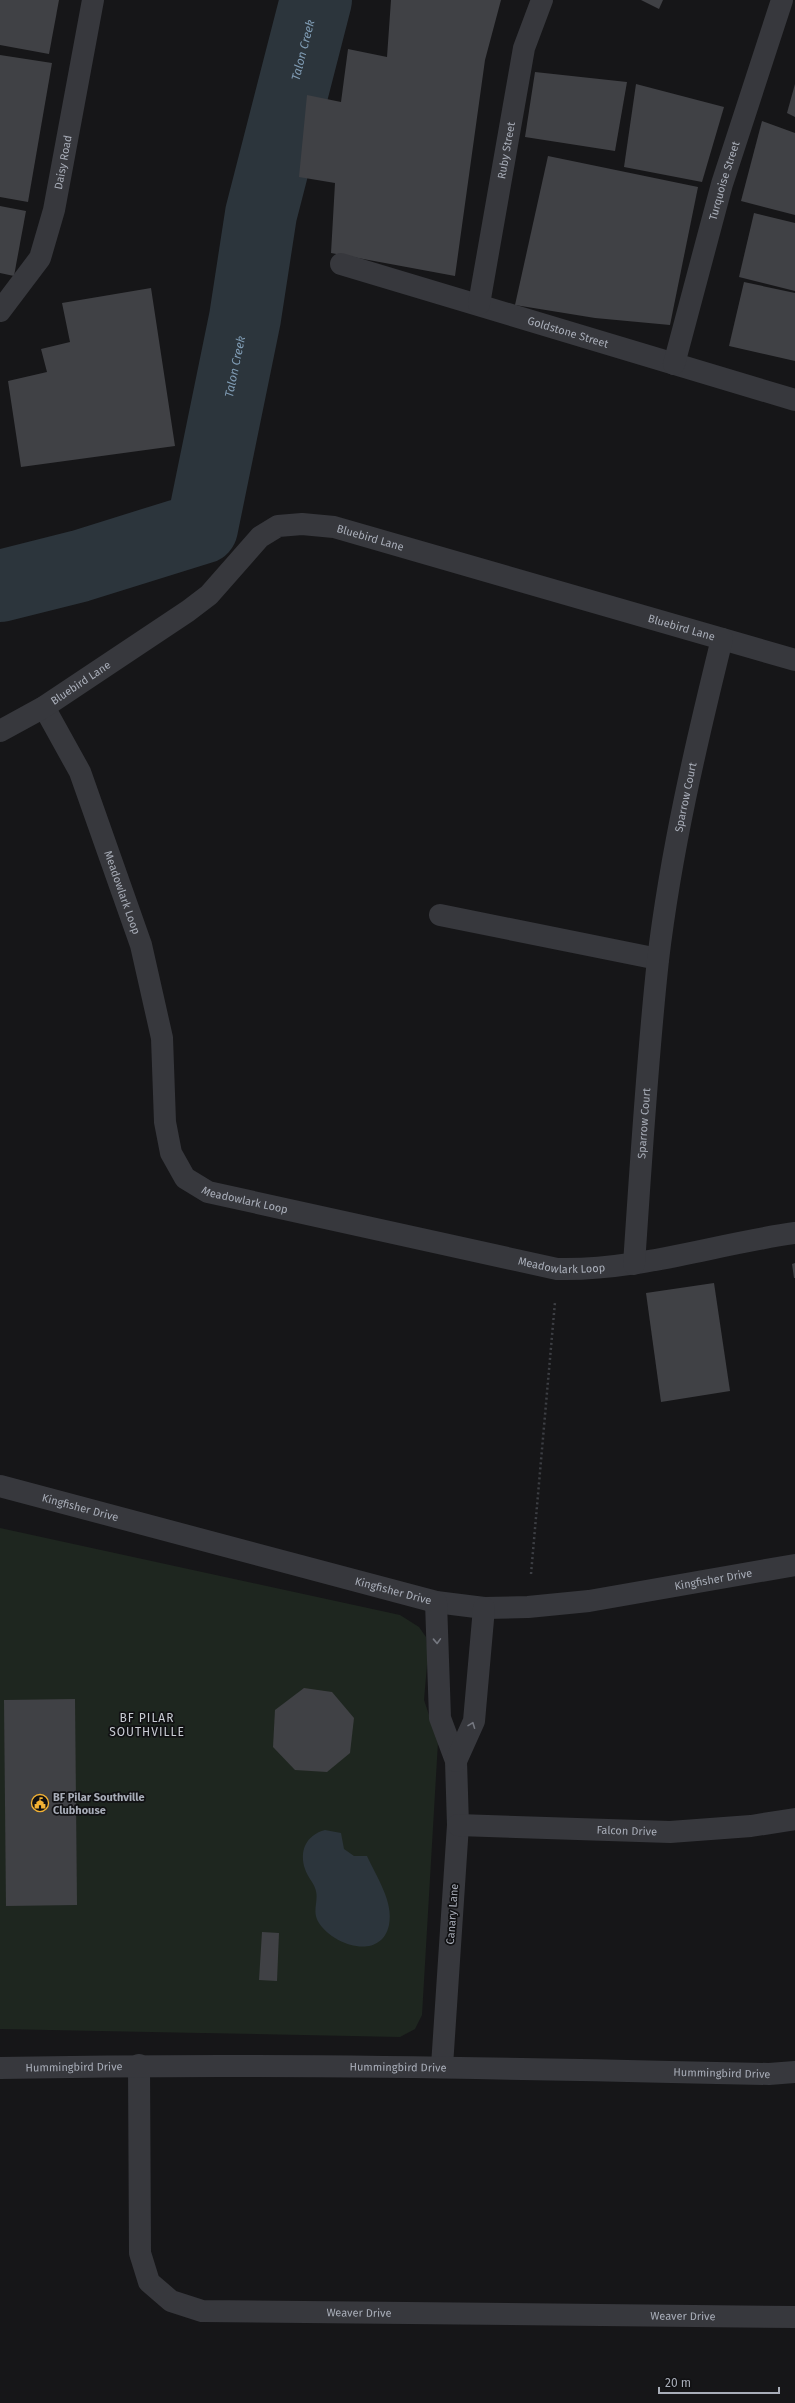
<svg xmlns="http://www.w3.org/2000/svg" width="795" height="2403" font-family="'Fira Sans',sans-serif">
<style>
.green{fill:#1e261f}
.water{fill:#2c353c}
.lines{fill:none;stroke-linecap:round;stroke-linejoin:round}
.river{stroke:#2c353c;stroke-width:72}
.building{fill:#404145}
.path{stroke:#3d3f44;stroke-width:2.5;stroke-dasharray:2 3;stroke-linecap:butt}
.minor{stroke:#37383d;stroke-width:22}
.oneway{stroke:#757881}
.labels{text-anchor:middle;stroke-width:3.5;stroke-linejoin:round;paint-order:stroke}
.street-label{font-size:11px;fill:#a8adb8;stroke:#111113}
.poi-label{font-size:11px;font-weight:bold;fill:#a8adb8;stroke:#111113;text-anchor:start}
.water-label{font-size:12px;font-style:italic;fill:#7f9bb3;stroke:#111113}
.neighbourhood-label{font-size:12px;letter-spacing:1px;fill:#c9ccd4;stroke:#111113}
</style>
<rect width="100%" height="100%" fill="#161618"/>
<path class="green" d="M0 1528 400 1615 419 1627 426 1637 428 1654 424 1700 438 1742 422 2015 415 2029 400 2037 0 2029Z"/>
<path class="water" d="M325 1830 341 1833 344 1849 354 1856H367C376 1876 394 1902 389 1925 381 1961 334 1946 319 1923 311 1910 320 1900 315 1888 313 1882 307 1876 305 1869 299 1851 306 1835 325 1830Z"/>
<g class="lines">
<path class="river" id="s1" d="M0 586 80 566 202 528 245 318 261 214 316 0"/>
</g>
<g class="building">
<path d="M0 0H59L49 54 0 45Z"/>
<path d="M391 0H501L485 60 455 276 331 253 335 183 299 177 307 95 341 102 348 49 387 57Z"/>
<path d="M641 0H663L659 9Z"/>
<path d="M0 55 52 63 28 202 0 197Z"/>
<path d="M535 72 627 82 615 151 525 137Z"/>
<path d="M636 84 724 107 702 182 624 167Z"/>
<path d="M795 84V117L787 113Z"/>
<path d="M762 121 795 133V215L741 201Z"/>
<path d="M548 156 698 187 670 325 595 318 515 305Z"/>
<path d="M0 206 26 211 14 276 0 273Z"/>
<path d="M754 213 795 223V291L739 277Z"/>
<path d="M744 282 795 293V361L729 346Z"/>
<path d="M151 288 175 446 21 467 8 381 47 372 41 349 70 342 62 303Z"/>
<path d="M795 1263V1278H794L792 1264Z"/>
<path d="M714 1283 730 1391 661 1402 646 1293Z"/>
<path d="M304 1688 332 1692 354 1718 350 1753 327 1772 295 1770 273 1747 275 1710Z"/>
<path d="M75 1699 77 1905 6 1906 4 1700Z"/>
<path d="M262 1932 279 1933 277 1981 259 1980Z"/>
</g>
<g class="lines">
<path class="path" d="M531 1574 555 1302"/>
<g class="minor">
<path id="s2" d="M341 264 795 400"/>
<path id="s3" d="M479 304 524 48 542 0"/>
<path id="s4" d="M0 311 40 258 54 210 93 0"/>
<path id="s5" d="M674 364 722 184 782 0"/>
<path id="s6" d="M44 707 80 772 141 945 162 1038 165 1122 171 1153 185 1178 208 1192 557 1269C638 1271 715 1244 795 1233"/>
<path id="s7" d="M0 731 44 707 188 611 209 595 260 537 278 526 302 524 334 527 795 660"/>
<path d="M440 915 658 959"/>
<path id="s8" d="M634 1264C641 1163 647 1061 658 960 671 851 696 744 722 639"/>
<path id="s9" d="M0 1486 436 1602 484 1608 528 1607 589 1601 795 1565"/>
<path d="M436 1602 440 1718 456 1761 458 1825 442 2066"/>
<path d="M456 1761 474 1721 484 1608"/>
<path id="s10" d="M458 1825 670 1832 751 1826 795 1819"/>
<path id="s11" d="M139 2065 140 2253 149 2282 171 2301 202 2311 795 2317"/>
<path id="s12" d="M0 2068C256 2063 512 2068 769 2074L795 2072"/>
</g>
</g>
<defs><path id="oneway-chevron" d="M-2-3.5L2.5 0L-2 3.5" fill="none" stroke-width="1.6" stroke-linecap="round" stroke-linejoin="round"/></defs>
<g class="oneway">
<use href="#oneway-chevron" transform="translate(437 1641) rotate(88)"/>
<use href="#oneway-chevron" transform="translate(472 1725) rotate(-69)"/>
</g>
<defs>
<g id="civic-ring" transform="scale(0.9)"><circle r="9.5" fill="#111113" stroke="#f2b134" stroke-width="1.5"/><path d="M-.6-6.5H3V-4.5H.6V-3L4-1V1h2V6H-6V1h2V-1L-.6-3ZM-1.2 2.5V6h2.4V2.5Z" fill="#f2b134"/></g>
</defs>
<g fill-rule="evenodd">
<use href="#civic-ring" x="40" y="1803"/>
</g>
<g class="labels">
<g class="street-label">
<text dy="4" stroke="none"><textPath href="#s3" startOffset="156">Ruby Street</textPath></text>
<text dy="4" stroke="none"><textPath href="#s4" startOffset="165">Daisy Road</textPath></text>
<text dy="4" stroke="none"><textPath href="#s5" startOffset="190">Turquoise Street</textPath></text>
<text dy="4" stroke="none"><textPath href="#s2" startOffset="237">Goldstone Street</textPath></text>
<text dy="4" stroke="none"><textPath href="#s7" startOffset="442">Bluebird Lane</textPath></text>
<text dy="4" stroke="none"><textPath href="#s7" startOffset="766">Bluebird Lane</textPath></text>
<text dy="4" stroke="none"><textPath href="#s7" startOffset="94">Bluebird Lane</textPath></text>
<text dy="4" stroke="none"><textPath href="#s8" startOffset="470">Sparrow Court</textPath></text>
<text dy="4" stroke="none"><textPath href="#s6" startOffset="202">Meadowlark Loop</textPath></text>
<text dy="4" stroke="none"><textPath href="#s8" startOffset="141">Sparrow Court</textPath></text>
<text dy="4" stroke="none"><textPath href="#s6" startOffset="562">Meadowlark Loop</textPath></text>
<text dy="4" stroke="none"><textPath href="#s6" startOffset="886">Meadowlark Loop</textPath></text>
<text dy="4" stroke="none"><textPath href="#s9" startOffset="83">Kingfisher Drive</textPath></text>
<text dy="4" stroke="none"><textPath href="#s9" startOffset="731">Kingfisher Drive</textPath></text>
<text dy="4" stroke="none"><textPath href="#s9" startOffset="407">Kingfisher Drive</textPath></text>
<text dy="4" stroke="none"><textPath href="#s10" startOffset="169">Falcon Drive</textPath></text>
<text transform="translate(452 1914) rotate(-86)" y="4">Canary Lane</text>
<text dy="4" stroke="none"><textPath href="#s12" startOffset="74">Hummingbird Drive</textPath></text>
<text dy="4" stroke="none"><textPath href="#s12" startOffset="398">Hummingbird Drive</textPath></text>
<text dy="4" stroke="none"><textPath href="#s12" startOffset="722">Hummingbird Drive</textPath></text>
<text dy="4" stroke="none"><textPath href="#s11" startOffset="437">Weaver Drive</textPath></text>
<text dy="4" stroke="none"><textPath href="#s11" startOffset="761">Weaver Drive</textPath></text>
</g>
<g class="poi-label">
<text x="53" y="1801">BF Pilar Southville<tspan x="53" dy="13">Clubhouse</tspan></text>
</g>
<g class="water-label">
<text dy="4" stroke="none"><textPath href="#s1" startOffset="699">Talon Creek</textPath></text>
<text dy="4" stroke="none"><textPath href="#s1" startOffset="375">Talon Creek</textPath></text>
</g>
<g class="neighbourhood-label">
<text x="147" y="1722">BF PILAR<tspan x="147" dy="14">SOUTHVILLE</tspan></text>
</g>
</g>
<path d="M659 2387v6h120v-6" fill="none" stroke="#a8adb8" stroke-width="2"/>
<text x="665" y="2387" font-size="12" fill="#a8adb8" stroke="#111113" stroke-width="3" paint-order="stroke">20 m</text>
</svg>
